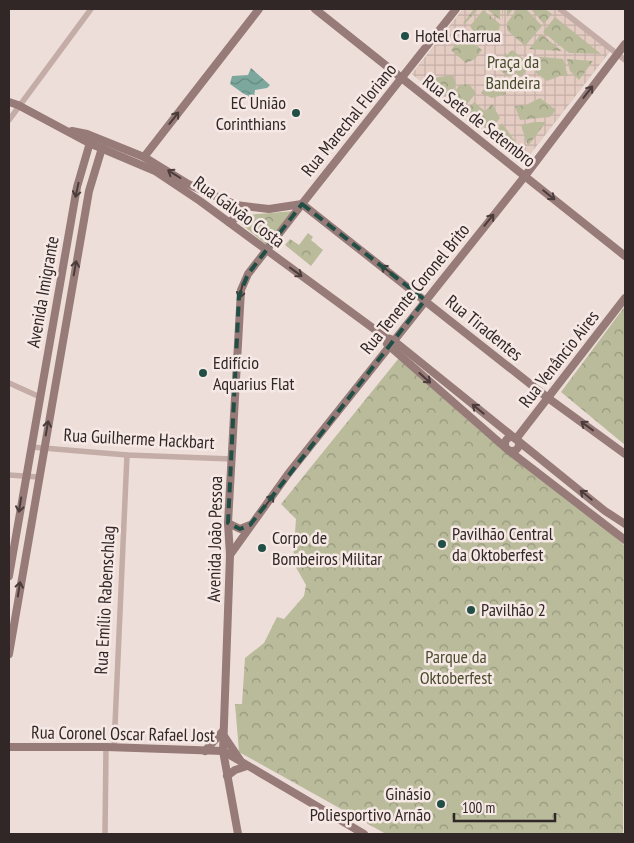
<svg xmlns="http://www.w3.org/2000/svg" width="634" height="843" font-family="'PT Sans Narrow',sans-serif">
<style>
.park{fill:url(#park-crowns)}
.plaza{fill:url(#plaza-grid);fill-rule:evenodd}
.water{fill:url(#water-waves)}
.lines{fill:none;stroke-linecap:round;stroke-linejoin:round}
.street{stroke:#c4aca7;stroke-width:5.5}
.secondary{stroke:#977b79;stroke-width:8}
.oneway{stroke:#4a3c3b}
.marked{fill:none;stroke:#214e45;stroke-width:4;stroke-dasharray:10 6;stroke-linejoin:round}
.poi-dot{fill:#214e45;stroke:#f6e9e5;stroke-width:2}
.labels{text-anchor:middle;stroke-width:5;stroke-linejoin:round;paint-order:stroke}
.poi-label{font-size:18px;fill:#312726;stroke:#f6e9e5;text-anchor:start}
.park-label{font-size:18px;fill:#4a4d2d;stroke:#f6e9e5}
.street-label{font-size:18px;fill:#312726;stroke:#f6e9e5}
</style>
<defs>
<pattern id="park-crowns" width="20" height="18" patternUnits="userSpaceOnUse" patternTransform="scale(1.25)"><rect width="20" height="18" fill="#b9bb9b"/><path d="M2 6a3 3 0 1 1 6 0M12 15a3 3 0 1 1 6 0" fill="none" stroke="#97987e"/></pattern>
<pattern id="plaza-grid" width="8" height="8" patternUnits="userSpaceOnUse" patternTransform="scale(1.25)"><rect width="8" height="8" fill="#e4ccc2"/><path d="M0 4h8M4 0v8" fill="none" stroke="#c4afa7"/></pattern>
<pattern id="water-waves" width="16" height="10" patternUnits="userSpaceOnUse" patternTransform="scale(1.25)"><rect width="16" height="10" fill="#7ba79d"/><path d="M0 5q4-4 8 0t8 0" fill="none" stroke="#658880"/></pattern>
</defs>
<rect width="100%" height="100%" fill="#eeded9"/>
<g class="park">
<path d="M463 9H556L610 51 524 162 412 74Z"/>
<path d="M295 211 268 246 240 223 246 215Z"/>
<path d="M308 233 313 237 311 240 323 250 311 266 285 245 290 239 299 245Z"/>
<path d="M625 306V445L561 392Z"/>
<path d="M399 358 478 429 533 474 575 502 624 545 623 834H386L239 752 235 704H242L245 658 264 643 277 617 284 619 304 596 306 585 293 562 296 519 281 504Z"/>
</g>
<path class="plaza" d="M463 9H474L463 23 465 24 478 9H487L500 20V9H502L503 21V9H507V17L513 9H517L507 23V30L525 46 542 26 526 9H531L544 24 552 14 545 9H556L610 51 524 162 412 74ZM483 10 500 24 499 30 492 39 485 34 476 35 470 26ZM555 17 601 54H602L569 53 543 32ZM463 34H470L475 38V44L482 50 475 59 466 63 451 50ZM541 34 562 51H561L529 49ZM512 50 524 59 520 64 526 70 521 77 514 72 509 77 497 68 505 53 507 55ZM533 56 563 59 568 76H560L547 81 536 73ZM567 59 593 61 579 80 570 71ZM453 75 456 85 448 97 432 84 435 80 433 78ZM491 79 506 90V94L492 98 481 93ZM469 84 476 93 463 109 451 99 459 85ZM540 98 556 110 550 117 520 120 515 106 526 105ZM474 102 485 111 492 104 500 118 490 131 466 111ZM534 122H546L528 146 521 125ZM502 123 522 151 520 154 494 134Z"/>
<path class="water" d="M251 68 270 85 267 88 255 90 254 97 251 99 230 84 232 76 248 75Z"/>
<g class="lines">
<g class="street">
<path d="M560 9 625 60"/>
<path d="M9 120 91 9"/>
<path d="M9 383 40 397"/>
<path d="M31 447 127 455 232 459"/>
<path d="M9 475 38 477"/>
<path d="M114 747 127 455"/>
<path d="M105 834 106 747"/>
</g>
<g class="secondary">
<path d="M315 9 625 256"/>
<path d="M9 102 18 105 89 143 155 171 200 201 385 337 393 340 605 511 625 524"/>
<path d="M72 131 87 134 144 157 188 184 236 205 269 209 302 204 548 398 625 454"/>
<path d="M144 157 259 9"/>
<path d="M223 205 238 213 236 218 229 222"/>
<path d="M387 344 508 450 625 540"/>
<circle cx="512" cy="444" r="7"/>
<path d="M516 439 625 298"/>
<path d="M228 523 240 529 250 525"/>
<path d="M230 555 288 474 525 176 625 44"/>
<path d="M9 576 77 187 91 139"/>
<path d="M9 654 89 191 102 148"/>
<path d="M224 736 240 760"/>
<path d="M9 747H106L223 751 364 834"/>
<path d="M205 751 223 731"/>
<path d="M227 776 235 770 247 766"/>
<path d="M238 834 223 751 230 555 228 523 241 290 248 274 302 204 456 9"/>
</g>
</g>
<defs><path id="oneway-shaft" d="M-6 0H5M1.5-3L5.5 0L1.5 3" fill="none" stroke-width="1.6" stroke-linecap="round" stroke-linejoin="round" transform="scale(1.25)"/></defs>
<g class="oneway">
<use href="#oneway-shaft" transform="translate(588 92) rotate(-52)"/>
<use href="#oneway-shaft" transform="translate(174 118) rotate(-52)"/>
<use href="#oneway-shaft" transform="translate(174 174) rotate(-148)"/>
<use href="#oneway-shaft" transform="translate(77 190) rotate(102)"/>
<use href="#oneway-shaft" transform="translate(549 195) rotate(39)"/>
<use href="#oneway-shaft" transform="translate(489 220) rotate(-51)"/>
<use href="#oneway-shaft" transform="translate(75 268) rotate(-80)"/>
<use href="#oneway-shaft" transform="translate(387 270) rotate(-142)"/>
<use href="#oneway-shaft" transform="translate(296 272) rotate(36)"/>
<use href="#oneway-shaft" transform="translate(241 291) rotate(103)"/>
<use href="#oneway-shaft" transform="translate(425 378) rotate(42)"/>
<use href="#oneway-shaft" transform="translate(478 409) rotate(-141)"/>
<use href="#oneway-shaft" transform="translate(587 426) rotate(-144)"/>
<use href="#oneway-shaft" transform="translate(47 428) rotate(-80)"/>
<use href="#oneway-shaft" transform="translate(586 495) rotate(-141)"/>
<use href="#oneway-shaft" transform="translate(269 501) rotate(-53)"/>
<use href="#oneway-shaft" transform="translate(20 505) rotate(99)"/>
<use href="#oneway-shaft" transform="translate(19 589) rotate(-81)"/>
</g>
<path class="marked" d="M302 204 425 300 250 525 240 529 228 523 239 296 248 274Z"/>
<g class="poi-dot">
<circle cx="405" cy="36" r="5"/>
<circle cx="296" cy="113" r="5"/>
<circle cx="203" cy="373" r="5"/>
<circle cx="442" cy="544" r="5"/>
<circle cx="262" cy="548" r="5"/>
<circle cx="471" cy="610" r="5"/>
<circle cx="441" cy="804" r="5"/>
</g>
<g class="labels">
<g class="poi-label">
<text x="415" y="42">Hotel Charrua</text>
<text x="286" y="109" text-anchor="end">EC União<tspan x="286" dy="21">Corinthians</tspan></text>
<text x="213" y="369">Edifício<tspan x="213" dy="21">Aquarius Flat</tspan></text>
<text x="452" y="540">Pavilhão Central<tspan x="452" dy="21">da Oktoberfest</tspan></text>
<text x="272" y="544">Corpo de<tspan x="272" dy="21">Bombeiros Militar</tspan></text>
<text x="481" y="616">Pavilhão 2</text>
<text x="431" y="800" text-anchor="end">Ginásio<tspan x="431" dy="21">Poliesportivo Arnão</tspan></text>
</g>
<g class="park-label">
<text x="513" y="68">Praça da<tspan x="513" dy="21">Bandeira</tspan></text>
<text x="456" y="663">Parque da<tspan x="456" dy="21">Oktoberfest</tspan></text>
</g>
<g class="street-label">
<text transform="translate(349 120) rotate(-51)" y="6">Rua Marechal Floriano</text>
<text transform="translate(479 121) rotate(38)" y="6">Rua Sete de Setembro</text>
<text transform="translate(239 212) rotate(36)" y="6">Rua Galvão Costa</text>
<text transform="translate(415 289) rotate(-51)" y="6">Rua Tenente Coronel Brito</text>
<text transform="translate(43 292) rotate(-80)" y="6">Avenida Imigrante</text>
<text transform="translate(484 328) rotate(39)" y="6">Rua Tiradentes</text>
<text transform="translate(559 359) rotate(-52)" y="6">Rua Venâncio Aires</text>
<text transform="translate(139 439) rotate(3)" y="6">Rua Guilherme Hackbart</text>
<text transform="translate(215 539) rotate(-89)" y="6">Avenida João Pessoa</text>
<text transform="translate(105 600) rotate(-87)" y="6">Rua Emílio Rabenschlag</text>
<text transform="translate(123 734) rotate(1)" y="6">Rua Coronel Oscar Rafael Jost</text>
</g>
</g>
<rect width="634" height="843" fill="none" stroke="#312726" stroke-width="20"/>
<path d="M454 813v8h101v-8" fill="none" stroke="#312726" stroke-width="2.5"/>
<text x="462" y="813" font-size="15" fill="#312726" stroke="#f6e9e5" stroke-width="4" paint-order="stroke">100 m</text>
</svg>
